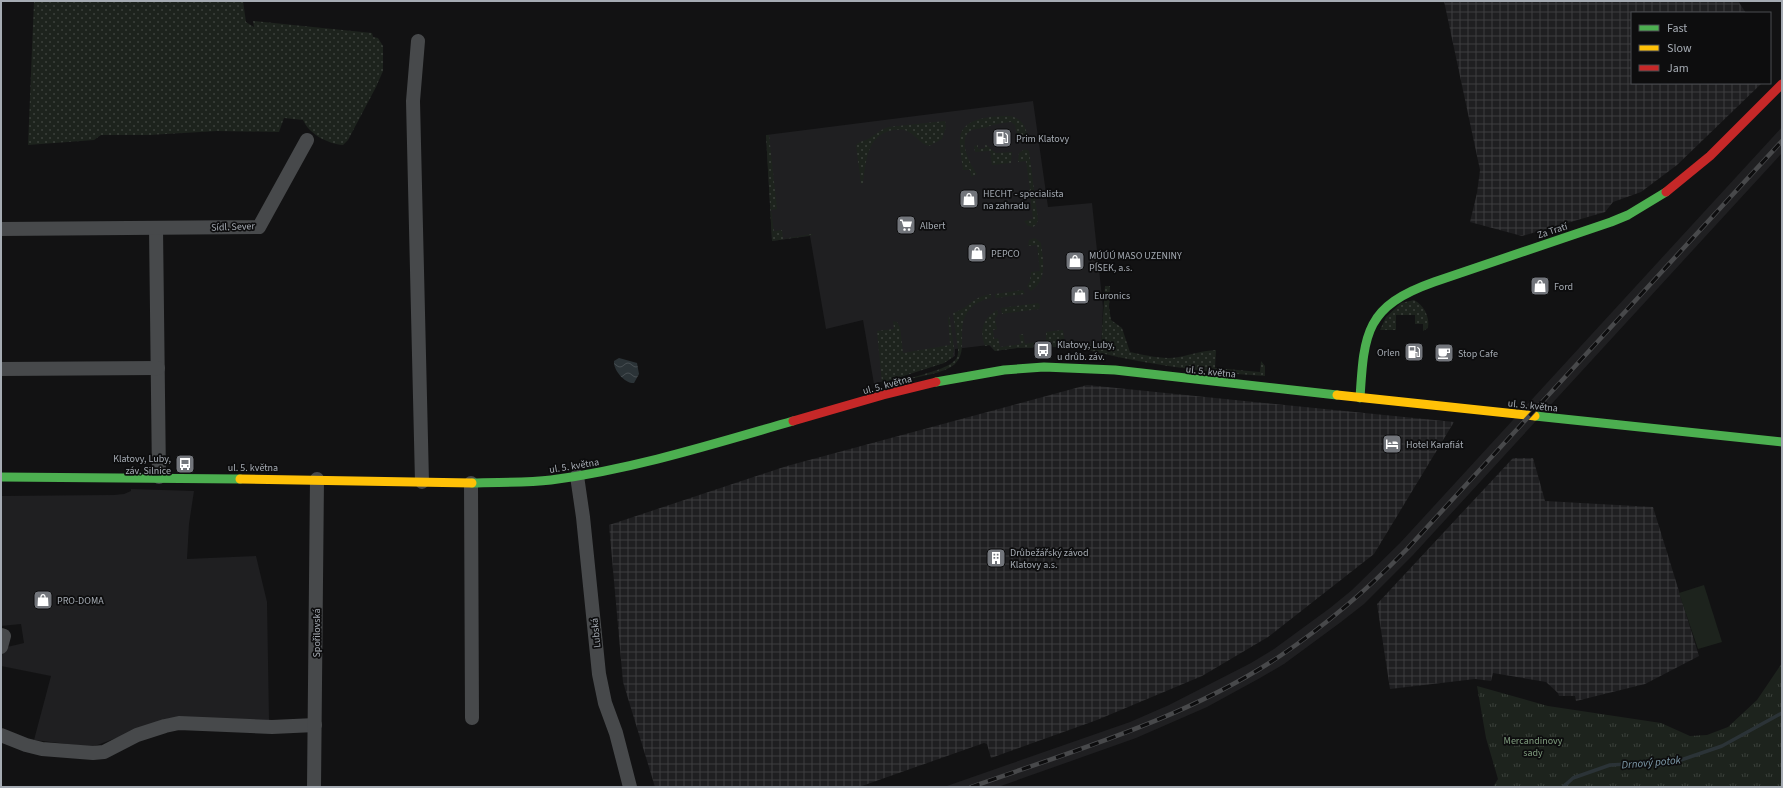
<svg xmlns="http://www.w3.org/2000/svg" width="1783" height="788" font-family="'Source Sans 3',sans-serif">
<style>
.built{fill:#1f1f21}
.industrial{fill:url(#industrial-grid)}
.grass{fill:url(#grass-dots)}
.park{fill:url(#park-tufts)}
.garden{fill:#1d231d}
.water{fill:url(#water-waves)}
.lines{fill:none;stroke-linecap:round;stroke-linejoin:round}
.stream{stroke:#2b3337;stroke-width:3.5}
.street{stroke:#47494b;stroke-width:14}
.fast{stroke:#4caf50;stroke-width:9}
.slow{stroke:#ffc107;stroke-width:9}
.jam{stroke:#c62828;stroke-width:9}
.rail-casing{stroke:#48494b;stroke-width:4.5}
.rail{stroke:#0d0d0e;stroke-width:3;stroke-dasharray:9;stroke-linecap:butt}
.labels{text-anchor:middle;stroke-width:3.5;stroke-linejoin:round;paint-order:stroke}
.poi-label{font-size:10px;fill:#a5abb3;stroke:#0d0d0e;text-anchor:start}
.street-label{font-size:10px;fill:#a5abb3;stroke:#0d0d0e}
.park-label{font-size:10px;fill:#7f9c7e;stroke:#0d0d0e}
.water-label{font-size:11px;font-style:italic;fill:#7f9bab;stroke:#0d0d0e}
</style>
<defs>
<pattern id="industrial-grid" width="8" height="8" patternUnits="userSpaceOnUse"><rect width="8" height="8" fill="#1f1f21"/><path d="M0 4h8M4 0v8" fill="none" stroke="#3d3d3f"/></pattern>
<pattern id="grass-dots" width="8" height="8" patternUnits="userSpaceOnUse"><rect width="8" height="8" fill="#1d231d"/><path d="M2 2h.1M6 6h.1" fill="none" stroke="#3b403b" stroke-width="1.8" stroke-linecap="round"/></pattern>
<pattern id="park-tufts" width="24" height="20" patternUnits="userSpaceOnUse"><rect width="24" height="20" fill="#1d231d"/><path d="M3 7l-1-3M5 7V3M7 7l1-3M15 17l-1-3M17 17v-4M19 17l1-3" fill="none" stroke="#3b403b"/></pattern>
<pattern id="water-waves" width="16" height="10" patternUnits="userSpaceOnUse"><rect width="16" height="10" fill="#2b3337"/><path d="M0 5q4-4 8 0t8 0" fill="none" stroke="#474e52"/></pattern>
</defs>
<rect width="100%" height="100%" fill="#121213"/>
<g class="built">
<path d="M1033 101 1048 207 1092 203 1103 307 1101 354 1065 343H1058L1057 347 1017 348 995 351 989 345 955 349V356L944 363 874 384 863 320 826 329 810 236 772 241 766 135Z"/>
<path d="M1782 127V153L1413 555 1364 604 1341 622 1284 664 1260 678 1207 707 1136 738 998 787H944L1130 722 1169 705 1251 663 1274 649 1330 608 1352 590 1400 543Z"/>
<path d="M131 489 194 491 189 524 187 559 256 556 267 602 269 720 170 718 92 747 34 740 51 676 1 666 3 648 24 643 21 624 1 626V496L114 495 124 494 131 491Z"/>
</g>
<g class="industrial">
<path d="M1444 1H1738L1746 13H1632V83H1762L1677 165 1641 192 1613 202 1605 212 1522 236 1470 222 1477 193 1480 170Z"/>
<path d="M1087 385 1454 422 1374 554 1268 637 1202 676 1097 720 991 758 987 744 984 743 859 787H655L623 682 609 525 787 466Z"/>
<path d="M1513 458H1533L1545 501 1653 507 1699 656 1645 684 1576 701 1575 696H1559L1558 693 1546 682 1493 673 1491 681 1475 679 1390 689 1377 604Z"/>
</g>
<g class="grass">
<path d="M34 1H243L246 22 254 27 253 21 372 33 373 37 378 38 383 46V71L376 87 348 140 343 145C328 144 309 134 303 120L284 118 279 132 217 131 150 135H101L94 140 28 145Z"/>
<path d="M1010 116C1023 119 1026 127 1028 139L1023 143 1018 141 1015 125 1011 122C1002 123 995 124 987 127 982 129 976 128 972 130 956 138 970 165 977 174L971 177 970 170H963C962 160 959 148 960 138 962 117 994 116 1010 116Z"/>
<path d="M945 121 946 127 942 139 929 146C920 144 916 135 907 131 901 128 894 130 889 131 866 138 866 164 863 183L861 184 856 145C860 141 864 141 868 139 875 135 880 130 888 127Z"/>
<path d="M766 135H769L776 200 777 209 771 210 774 231 782 230 783 239 812 234 813 235 772 241Z"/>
<path d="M985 144 996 153 1012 152 1011 163 992 165 990 151 975 152 974 146 978 145V149L985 148Z"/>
<path d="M1025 149 1029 151 1038 220 1036 225 1033 227 1028 226 1024 221 1033 219 1030 193 1022 194 1021 192 1030 190 1026 161 1018 162 1019 153Z"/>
<path d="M1035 238 1041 243C1043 261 1048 279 1031 291L1027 286 1030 281 1031 272 1040 271 1037 245 1028 246 1029 240Z"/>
<path d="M1105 286H1110L1109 307 1111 320 1122 328 1130 352C1145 355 1163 360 1179 357 1193 354 1202 351 1216 350L1215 368 1260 372 1261 361 1265 366V376C1199 372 1134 363 1069 345V341L1101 346Z"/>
<path d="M1023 290 1025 294 996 298 995 294Z"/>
<path d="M991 294V298C982 300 976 303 970 309 954 326 970 349 955 364 943 374 920 376 905 380 918 375 945 370 954 361 958 358 958 354 958 349L953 313C970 308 971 297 991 294Z"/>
<path d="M1414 300C1424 305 1430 317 1428 328L1423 331V324H1415V315H1396V330H1380L1386 317 1401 303Z"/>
<path d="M1038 303 1040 305 1039 309 1002 314 1001 308Z"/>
<path d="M997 310 998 314 995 319 997 329 993 330 994 339 998 338 1000 347 1021 344 1019 335 1023 334 1025 344 1046 340V332L1063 330 1065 343H1058L1057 347 1017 348 995 351 990 345 985 346C979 331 983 318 997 310Z"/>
<path d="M949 315 954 347 953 357 944 363 882 383 877 331 894 329 893 321 897 322 900 327 903 353 950 345 948 318Z"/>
</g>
<path class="park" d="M1782 663V787H1493L1498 779 1486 738 1477 686 1548 706 1661 723 1690 736 1707 735 1728 727 1757 700Z"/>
<path class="garden" d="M1704 585 1722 642 1698 649 1679 593Z"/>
<path class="water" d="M619 358 637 363 639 374 634 383C625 384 613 370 614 361Z"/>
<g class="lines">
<path class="stream" d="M1563 787 1573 778 1610 765 1678 761 1722 746 1782 713"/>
<g class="street">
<path d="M418 41 413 101 422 482"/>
<path d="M156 228 159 477"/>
<path d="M1 229 259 227 307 140"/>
<path d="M1 369 158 368"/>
<path d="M577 476 583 517 599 674 605 703 616 733 630 787"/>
<path d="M471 483 472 718"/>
<path d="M1 635 4 636 1 647"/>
<path d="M1 735 26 745 42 749 93 753 104 752 137 735 165 726 179 723 272 727 315 725"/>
<path d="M314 787 317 479"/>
</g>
<g class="fast">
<path d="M936 382 1004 370 1044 367 1115 370 1337 395"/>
<path d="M1360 398C1364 332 1366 306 1434 282L1611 222 1628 215 1666 192"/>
<path d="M1535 416 1782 442"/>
<path d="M1 477 240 479"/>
<path d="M472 483C498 482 525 483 551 480 634 469 713 444 793 421"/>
</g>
<g class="slow">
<path d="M1337 395 1535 416"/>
<path d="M240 479 472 483"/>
</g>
<g class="jam">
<path d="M1666 192 1710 156 1782 84"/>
<path d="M793 421 883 395 936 382"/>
</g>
<g class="rail-casing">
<path id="rail" d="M971 787C1076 750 1187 718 1280 656 1326 625 1368 589 1407 549L1782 141"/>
</g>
<use href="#rail" class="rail"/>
</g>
<defs>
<g id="fuel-square" transform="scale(1)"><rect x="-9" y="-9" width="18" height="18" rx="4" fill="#72757b" stroke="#0d0d0e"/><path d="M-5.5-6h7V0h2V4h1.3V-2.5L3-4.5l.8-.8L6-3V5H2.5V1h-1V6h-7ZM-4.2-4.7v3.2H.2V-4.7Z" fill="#fff"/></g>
<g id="shop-square" transform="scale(1)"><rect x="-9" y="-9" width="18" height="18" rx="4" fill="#72757b" stroke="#0d0d0e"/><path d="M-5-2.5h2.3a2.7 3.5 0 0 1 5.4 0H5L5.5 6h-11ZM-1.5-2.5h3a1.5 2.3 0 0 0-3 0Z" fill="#fff"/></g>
<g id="supermarket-square" transform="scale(1)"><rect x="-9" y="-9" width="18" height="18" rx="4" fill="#72757b" stroke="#0d0d0e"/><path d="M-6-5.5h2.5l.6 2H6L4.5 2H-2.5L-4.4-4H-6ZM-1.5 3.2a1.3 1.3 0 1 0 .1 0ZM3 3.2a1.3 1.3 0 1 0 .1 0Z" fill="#fff"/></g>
<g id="bus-square" transform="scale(1)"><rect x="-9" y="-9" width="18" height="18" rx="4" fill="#72757b" stroke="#0d0d0e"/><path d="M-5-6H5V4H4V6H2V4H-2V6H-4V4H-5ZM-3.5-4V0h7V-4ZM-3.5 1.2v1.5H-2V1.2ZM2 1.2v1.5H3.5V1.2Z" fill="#fff"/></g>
<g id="cafe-square" transform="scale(1)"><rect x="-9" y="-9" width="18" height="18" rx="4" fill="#72757b" stroke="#0d0d0e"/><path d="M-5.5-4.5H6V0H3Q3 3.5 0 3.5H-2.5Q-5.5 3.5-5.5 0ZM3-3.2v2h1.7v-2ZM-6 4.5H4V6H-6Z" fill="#fff"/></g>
<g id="hotel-square" transform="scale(1)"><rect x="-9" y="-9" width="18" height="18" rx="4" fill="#72757b" stroke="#0d0d0e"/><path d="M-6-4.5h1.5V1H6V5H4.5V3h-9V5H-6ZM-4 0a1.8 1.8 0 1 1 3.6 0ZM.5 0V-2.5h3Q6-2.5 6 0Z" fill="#fff"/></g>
<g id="building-square" transform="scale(1)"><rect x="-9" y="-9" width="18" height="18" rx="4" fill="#72757b" stroke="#0d0d0e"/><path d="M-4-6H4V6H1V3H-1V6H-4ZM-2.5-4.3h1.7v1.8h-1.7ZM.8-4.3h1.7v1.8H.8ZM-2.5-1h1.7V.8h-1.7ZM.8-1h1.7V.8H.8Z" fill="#fff"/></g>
</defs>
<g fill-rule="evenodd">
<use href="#fuel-square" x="1002" y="138"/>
<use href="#shop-square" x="969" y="199"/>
<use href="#supermarket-square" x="906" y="225"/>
<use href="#shop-square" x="977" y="253"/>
<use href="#shop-square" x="1075" y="261"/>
<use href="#shop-square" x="1540" y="286"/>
<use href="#shop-square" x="1080" y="295"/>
<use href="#bus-square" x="1043" y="350"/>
<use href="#fuel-square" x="1414" y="352"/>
<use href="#cafe-square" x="1444" y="353"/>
<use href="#hotel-square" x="1392" y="444"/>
<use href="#bus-square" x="185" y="464"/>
<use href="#building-square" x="996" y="558"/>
<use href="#shop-square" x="43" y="600"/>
</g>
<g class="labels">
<g class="poi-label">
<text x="1016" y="142">Prim Klatovy</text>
<text x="983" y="197">HECHT - specialista<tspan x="983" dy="12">na zahradu</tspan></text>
<text x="920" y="229">Albert</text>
<text x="991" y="257">PEPCO</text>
<text x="1089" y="259">MÚÚÚ MASO UZENINY<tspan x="1089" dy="12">PÍSEK, a.s.</tspan></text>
<text x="1554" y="290">Ford</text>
<text x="1094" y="299">Euronics</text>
<text x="1057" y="348">Klatovy, Luby,<tspan x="1057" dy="12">u drůb. záv.</tspan></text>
<text x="1400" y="356" text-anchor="end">Orlen</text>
<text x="1458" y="357">Stop Cafe</text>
<text x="1406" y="448">Hotel Karafiát</text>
<text x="171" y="462" text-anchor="end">Klatovy, Luby,<tspan x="171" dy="12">záv. Silnice</tspan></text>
<text x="1010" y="556">Drůbežářský závod<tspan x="1010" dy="12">Klatovy a.s.</tspan></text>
<text x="57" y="604">PRO-DOMA</text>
</g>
<g class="street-label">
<text transform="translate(233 226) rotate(-2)" y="4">Sídl. Sever</text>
<text transform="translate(1552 230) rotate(-18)" y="4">Za Tratí</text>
<text transform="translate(1211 371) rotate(6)" y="4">ul. 5. května</text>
<text transform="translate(887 384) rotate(-15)" y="4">ul. 5. května</text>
<text transform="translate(1533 405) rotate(6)" y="4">ul. 5. května</text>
<text transform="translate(574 465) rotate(-9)" y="4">ul. 5. května</text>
<text x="253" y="471">ul. 5. května</text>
<text transform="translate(316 633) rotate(-90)" y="4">Spořilovská</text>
<text transform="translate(595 633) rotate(-96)" y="4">Lubská</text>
</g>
<g class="park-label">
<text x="1533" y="744">Mercandinovy<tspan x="1533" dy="12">sady</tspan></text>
</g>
<g class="water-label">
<text transform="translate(1651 762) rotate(-5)" y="4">Drnový potok</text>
</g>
</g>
<rect width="1783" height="788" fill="none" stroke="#a5abb3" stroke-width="4"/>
<rect x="1631" y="12" width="140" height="72" fill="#0d0d0e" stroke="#4a4c50"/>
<rect x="1639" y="25" width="20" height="6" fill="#4caf50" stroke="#4a4c50"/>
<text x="1667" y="32" font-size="12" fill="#a5abb3">Fast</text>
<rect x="1639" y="45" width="20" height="6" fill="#ffc107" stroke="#4a4c50"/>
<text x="1667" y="52" font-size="12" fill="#a5abb3">Slow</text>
<rect x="1639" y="65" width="20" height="6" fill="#c62828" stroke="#4a4c50"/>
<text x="1667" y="72" font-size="12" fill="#a5abb3">Jam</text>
</svg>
